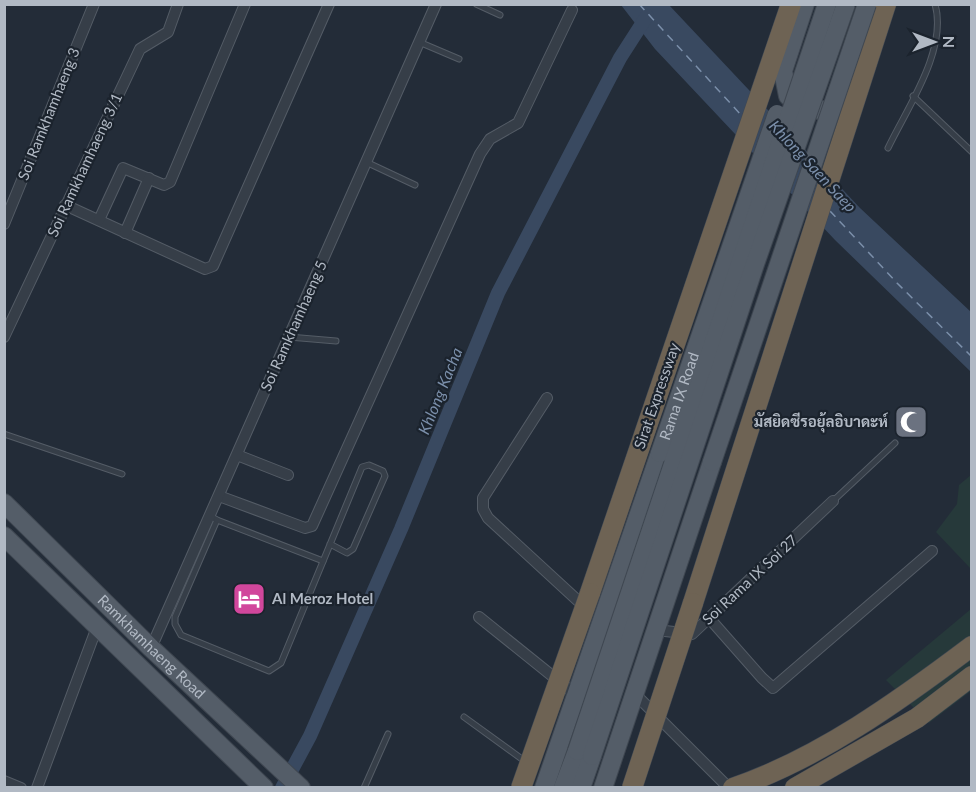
<svg xmlns="http://www.w3.org/2000/svg" width="976" height="792" font-family="Lato,Sarabun,sans-serif">
<style>
.green{fill:#26393a}
.water{fill:#394960}
.lines{fill:none;stroke-linecap:round;stroke-linejoin:round}
.canal{stroke:#394960;stroke-width:14}
.ferry{stroke:#7b8faa;stroke-width:1.5;stroke-dasharray:8 6;stroke-linecap:butt}
.lane-casing{stroke:#545c66;stroke-width:7}
.street-casing{stroke:#545c66;stroke-width:12}
.primary-casing{stroke:#3f4751;stroke-width:20}
.highway-casing{stroke:#414953;stroke-width:21}
.lane{stroke:#363e48;stroke-width:5}
.street{stroke:#363e48;stroke-width:10}
.primary{stroke:#545d68;stroke-width:18}
.highway{stroke:#6e6354;stroke-width:20}
.primary-bridge-casing{stroke:#3f4751;stroke-width:20;stroke-linecap:butt}
.highway-bridge-casing{stroke:#414953;stroke-width:21;stroke-linecap:butt}
.primary-bridge{stroke:#545d68;stroke-width:18}
.highway-bridge{stroke:#6e6354;stroke-width:20}
.labels{text-anchor:middle;stroke-width:4.5;stroke-linejoin:round;paint-order:stroke}
.street-label{font-size:15px;fill:#b1b9c4;stroke:#1b232d}
.poi-label{font-size:15px;font-weight:bold;fill:#b1b9c4;stroke:#1b232d;text-anchor:end}
.water-label{font-size:16px;font-style:italic;fill:#7b8faa;stroke:#1b232d}
</style>
<rect width="100%" height="100%" fill="#232c38"/>
<g class="green">
<path d="M971 475V569L936 532 957 504 959 485Z"/>
<path d="M971 609V691L929 723 886 680Z"/>
</g>
<path class="water" d="M621 5H669L860 208 971 312V372L835 240 655 49Z"/>
<g class="lines">
<path class="canal" d="M282 788 310 736 401 529 498 293 620 58 647 16"/>
<g class="ferry">
<path d="M639 4 743 117"/>
<path d="M830 211 897 283 972 357"/>
</g>
<g class="lane-casing">
<g id="lane">
<path d="M476 4 500 15"/>
<path d="M419 42 459 59"/>
<path d="M913 96 972 152"/>
<path d="M888 148C907 108 948 50 935 4"/>
<path d="M366 162 415 185"/>
<path d="M289 337 336 341"/>
<path d="M4 434 122 474"/>
<path d="M833 501 895 443"/>
<path d="M210 516 217 520 175 617V624L181 635 269 671 281 663 362 467 369 465 383 471 385 476 353 549 347 553 330 544"/>
<path d="M217 520 323 561"/>
<path d="M464 717 526 762"/>
<path d="M364 788 388 734"/>
</g>
</g>
<g class="street-casing">
<g id="street">
<path d="M65 205 205 269 213 266 329 4"/>
<path d="M99 220 123 168 164 185 170 182 245 4"/>
<path d="M4 224 94 4"/>
<path d="M125 233 149 178"/>
<path d="M4 337 140 49 168 32 178 4"/>
<path d="M547 398 483 498V509L488 518 588 610"/>
<path d="M237 455 288 475"/>
<path d="M219 496 305 528 312 526 480 154 490 139 518 123 572 10"/>
<path d="M479 617 576 695"/>
<path d="M710 619 762 678 773 688 932 551"/>
<path d="M656 630 692 634 833 501"/>
<path d="M151 648 436 4"/>
<path d="M635 694 729 788"/>
<path d="M4 781 21 788"/>
<path d="M37 788 97 627"/>
</g>
</g>
<g class="primary-casing">
<g id="primary">
<path d="M805 4 783 71 788 96C806 110 819 112 841 109L851 98 854 88"/>
<path id="s1" d="M4 503 151 648 301 788"/>
<path d="M4 536 264 788"/>
<path d="M544 788 660 453"/>
<path d="M563 788 577 751"/>
<path d="M581 788 592 756"/>
<path d="M603 788 712 462"/>
</g>
</g>
<g class="highway-casing">
<g id="highway">
<path d="M590 593 791 4"/>
<path d="M693 603 886 4"/>
<path d="M733 788C820 758 899 701 972 646"/>
<path d="M795 788 917 718 972 676"/>
</g>
</g>
<use href="#lane" class="lane"/>
<use href="#street" class="street"/>
<use href="#primary" class="primary"/>
<use href="#highway" class="highway"/>
<g class="primary-bridge-casing">
<g id="primary-bridge">
<path id="s2" d="M660 453 777 114"/>
<path d="M712 462 867 4"/>
<path d="M577 751 827 4"/>
<path d="M592 756 755 264 846 4"/>
</g>
</g>
<g class="highway-bridge-casing">
<g id="highway-bridge">
<path d="M521 788 590 593"/>
<path d="M632 788 693 603"/>
</g>
</g>
<use href="#primary-bridge" class="primary-bridge"/>
<use href="#highway-bridge" class="highway-bridge"/>
</g>
<defs>
<g id="mosque-square" transform="scale(1.725)"><rect x="-9" y="-9" width="18" height="18" rx="4" fill="#6b7280" stroke="#1b232d"/><path d="M3.5-4.9A6 6 0 1 0 3.5 4.9A5 5 0 1 1 3.5-4.9Z" fill="#fff"/></g>
<g id="hotel-square" transform="scale(1.725)"><rect x="-9" y="-9" width="18" height="18" rx="4" fill="#d1479c" stroke="#1b232d"/><path d="M-6-4.5h1.5V1H6V5H4.5V3h-9V5H-6ZM-4 0a1.8 1.8 0 1 1 3.6 0ZM.5 0V-2.5h3Q6-2.5 6 0Z" fill="#fff"/></g>
</defs>
<g fill-rule="evenodd">
<use href="#mosque-square" x="911" y="422"/>
<use href="#hotel-square" x="249" y="599"/>
</g>
<g class="labels">
<g class="street-label">
<text transform="translate(49 114) rotate(-68)" y="5">Soi Ramkhamhaeng 3</text>
<text transform="translate(85 165) rotate(-65)" y="5">Soi Ramkhamhaeng 3/1</text>
<text transform="translate(294 326) rotate(-66)" y="5">Soi Ramkhamhaeng 5</text>
<text transform="translate(657 396) rotate(-71)" y="5">Sirat Expressway</text>
<text dy="5" stroke="none"><textPath href="#s2" startOffset="60">Rama IX Road</textPath></text>
<text transform="translate(750 580) rotate(-43)" y="5">Soi Rama IX Soi 27</text>
<text dy="5" stroke="none"><textPath href="#s1" startOffset="206">Ramkhamhaeng Road</textPath></text>
</g>
<g class="poi-label">
<text x="888" y="427">มัสยิดซีรอยุ้ลอิบาดะห์</text>
<text x="272" y="604" text-anchor="start">Al Meroz Hotel</text>
</g>
<g class="water-label">
<text transform="translate(813 166) rotate(47)" y="6">Khlong Saen Saep</text>
<text transform="translate(440 391) rotate(-68)" y="6">Khlong Kacha</text>
</g>
</g>
<rect width="976" height="792" fill="none" stroke="#b1b9c4" stroke-width="12"/>
<g transform="translate(934 42) rotate(90)" stroke="#1b232d" stroke-width="4.5" paint-order="stroke">
<path d="M0-4.5L10 22L0 15L-10 22Z" fill="#b1b9c4"/>
<text y="-9" font-size="16" font-weight="bold" text-anchor="middle" fill="#b1b9c4">N</text>
</g>
</svg>
